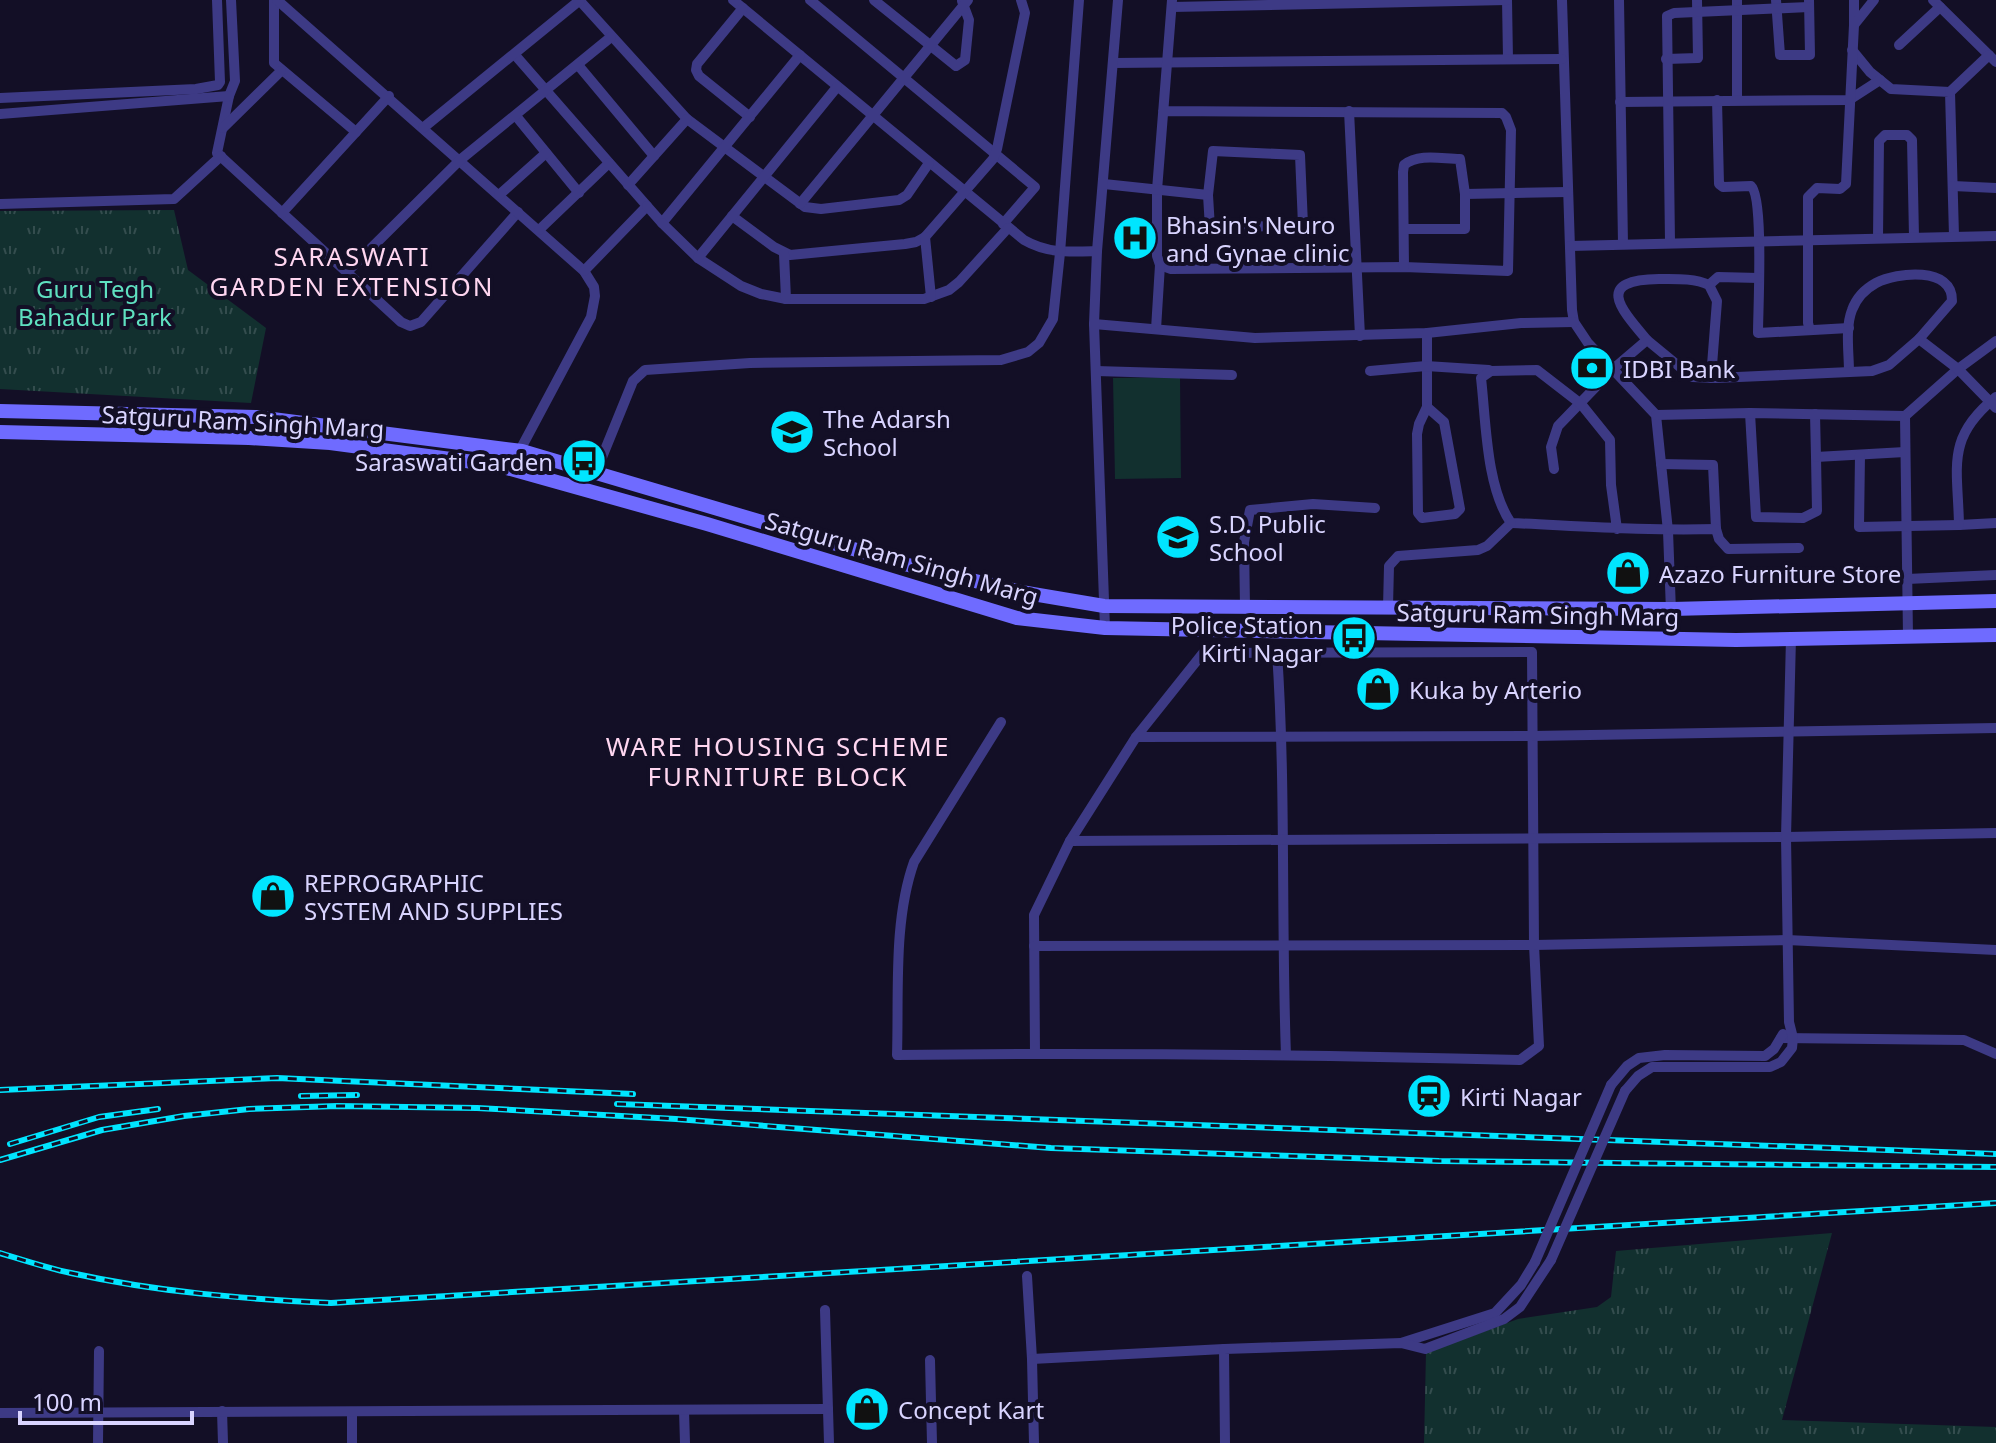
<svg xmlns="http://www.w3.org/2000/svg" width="1996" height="1443" font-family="'Noto Sans',sans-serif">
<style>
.park{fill:url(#park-tufts)}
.pitch{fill:#12302f}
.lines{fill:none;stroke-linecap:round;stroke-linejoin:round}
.street{stroke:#3d3a85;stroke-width:10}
.secondary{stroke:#6f6bff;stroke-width:14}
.rail-casing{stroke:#00e5ff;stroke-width:6}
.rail{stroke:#130f26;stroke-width:3;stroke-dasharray:9;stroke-linecap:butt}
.street-bridge{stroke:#3d3a85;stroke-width:10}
.labels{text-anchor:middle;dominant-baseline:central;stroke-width:8;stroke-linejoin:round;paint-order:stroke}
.poi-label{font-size:24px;fill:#d9d4ff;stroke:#130f26;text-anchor:start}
.park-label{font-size:24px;fill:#5fe0c0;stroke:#130f26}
.street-label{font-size:24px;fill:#d9d4ff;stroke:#130f26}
.neighbourhood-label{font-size:26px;letter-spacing:2px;fill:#ffd6f0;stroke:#130f26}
</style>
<defs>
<pattern id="park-tufts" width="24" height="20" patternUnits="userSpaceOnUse" patternTransform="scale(2)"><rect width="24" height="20" fill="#12302f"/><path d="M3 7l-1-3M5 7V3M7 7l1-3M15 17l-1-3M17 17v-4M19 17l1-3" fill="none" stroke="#344d4e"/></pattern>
</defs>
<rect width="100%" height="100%" fill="#130f26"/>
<!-- park -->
<g class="park">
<path d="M174,210L188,270L266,328L251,403L0,389V211Z"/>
<path d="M1832,1233L1782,1420L1996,1427V1443H1424L1426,1353L1518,1319L1597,1307L1611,1297L1616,1251Z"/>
</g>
<!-- pitch -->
<path class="pitch" d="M1180,377L1181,478L1115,479L1113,378Z"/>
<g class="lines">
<!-- street -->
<g class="street">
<path d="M231,0L235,81L229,96L217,153L401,322L410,326L421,322L518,212"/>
<path d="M274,0V63L356,132"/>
<path d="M277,0L584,271L594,287L595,296L591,317L510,469"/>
<path d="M733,0L1024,240C1048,254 1071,252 1097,251"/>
<path d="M810,0L1035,187L1003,224"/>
<path d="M874,0L956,66L965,60L969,20L962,1"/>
<path d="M1507,0L1508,59"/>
<path d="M1562,0L1572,310L1574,322L1588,343L1656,415L1668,531L1672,638"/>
<path d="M1619,0L1623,244"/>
<path d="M1737,0V100"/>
<path d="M1776,0L1780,55H1810L1809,0"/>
<path d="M1933,0L1996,62"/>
<path d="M580,1L687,119L805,207L821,209L899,200L907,195L929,163"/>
<path d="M1172,7L1507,0"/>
<path d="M743,8L697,64L696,70L699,76L750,117"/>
<path d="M1854,25V0"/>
<path d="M1899,45L1940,7"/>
<path d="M1852,50L1870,72L1891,89L1950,92L1954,236"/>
<path d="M515,55L647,206L584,271"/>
<path d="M1666,59L1698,58L1697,0"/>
<path d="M1113,63L1562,59"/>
<path d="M578,65L654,156"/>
<path d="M1950,92L1989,55"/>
<path d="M0,98L196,89L218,85L220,82L217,0"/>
<path d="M1717,100L1719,184L1723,187L1751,186C1764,197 1758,310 1758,333L1849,328"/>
<path d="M1620,102L1849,100L1880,80"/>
<path d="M1163,111L1502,113L1506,117L1511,130L1508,271L1404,267L1171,269L1160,265L1157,256V190L1172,0"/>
<path d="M1349,111L1360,336"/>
<path d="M0,114L229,96"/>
<path d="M516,116L579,193"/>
<path d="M223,128L281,71"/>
<path d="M423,128L580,0"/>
<path d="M1213,151L1300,155L1303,225L1210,228L1208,195Z"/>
<path d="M1104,184L1208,195"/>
<path d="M628,185L687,119"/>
<path d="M1953,186L1996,188"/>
<path d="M1465,194L1568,192"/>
<path d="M499,195L546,153"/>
<path d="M0,204L174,199L221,156"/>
<path d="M800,204L968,0"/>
<path d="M647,206L662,223L800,55"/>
<path d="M282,213L389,96"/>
<path d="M732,216L774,247L790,255L905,244L916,242L925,237L993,159L997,149L1025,13L1021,0"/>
<path d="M662,223L698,258L741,286L761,294L786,299H924L949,290L959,282L1008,228"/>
<path d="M1404,229H1465V194L1460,159C1442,159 1419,153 1404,165L1403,172L1404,267"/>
<path d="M539,230L609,163"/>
<path d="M925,237L931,297"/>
<path d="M1878,238L1879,141L1885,135H1907L1912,140L1914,237"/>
<path d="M1670,242L1667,16L1674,13L1809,7"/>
<path d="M1570,246L1996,236"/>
<path d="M784,254L786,299"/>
<path d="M698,258L837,87"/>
<path d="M347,272L460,160L611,37"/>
<path d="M1709,285L1718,277L1759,278"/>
<path d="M1094,324L1255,338L1427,333L1521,323L1574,322"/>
<path d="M1156,329L1160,265"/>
<path d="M1810,330L1808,323V197L1817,188L1840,189L1846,184L1854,25L1874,0"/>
<path d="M1427,333V407L1419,424L1417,434L1418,513L1422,518L1455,514L1460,509L1444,422L1427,407"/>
<path d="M1647,340C1619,307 1595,280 1659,279C1676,279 1694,278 1709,285L1717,301L1711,378"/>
<path d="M1096,371L1232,375"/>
<path d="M1370,371L1426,366L1489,370"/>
<path d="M1849,372C1849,353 1845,328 1852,310C1856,299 1865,289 1876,283C1897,272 1953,266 1952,301L1919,339"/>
<path d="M1996,397C1945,438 1958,467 1959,525L1996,523"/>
<path d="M1750,413L1756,517L1803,518L1817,511L1816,457L1905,452"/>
<path d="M1815,414L1816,457"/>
<path d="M1656,415L1750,413L1905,416L1958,369L1996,341"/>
<path d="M1905,416L1908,636"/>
<path d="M1860,455L1859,527L1959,525"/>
<path d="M1661,464L1713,465L1716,529"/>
<path d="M1554,469L1551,447L1558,426L1613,369L1647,340L1692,377L1716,378L1872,371L1889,365L1919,339L1958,369L1996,408"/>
<path d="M596,472L633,381L645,370L750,363L1001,360L1028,352L1039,343L1053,319L1060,253L1079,0"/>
<path d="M1617,529L1611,485L1610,440L1581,404L1537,370L1491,371L1481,378C1486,421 1486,487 1511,523C1580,526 1648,531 1716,529L1719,539L1728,549L1799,548"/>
<path d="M1907,579L1996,575"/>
<path d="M1245,607L1244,542L1250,510L1313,504L1375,508"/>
<path d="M1388,607L1389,566L1398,556L1478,550L1487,546L1511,523"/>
<path d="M1105,628L1094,324L1097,251L1118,0"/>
<path d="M1277,652C1286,786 1281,921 1286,1055"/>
<path d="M1001,722L914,862C893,921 899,994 897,1055C1105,1052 1312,1055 1520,1060L1539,1046L1534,945L1532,652L1203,653L1136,737L1070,841L1034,915L1035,1053"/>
<path d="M1136,737L1532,736L1996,728"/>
<path d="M1070,841L1786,837L1996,833"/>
<path d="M1034,946L1534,945L1787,940L1996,950"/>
<path d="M1781,1038L1964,1040L1996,1054"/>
<path d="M1611,1085L1627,1066L1639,1058L1665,1055L1765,1056L1774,1049L1783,1034"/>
<path d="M1625,1091L1638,1076L1652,1067H1770L1781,1062L1792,1048L1793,1038L1789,1022L1786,837L1791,638"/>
<path d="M1027,1276L1032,1359L1224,1349"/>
<path d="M825,1310L829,1443"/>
<path d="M1401,1343L1495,1313L1521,1285L1535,1262"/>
<path d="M1032,1359L1034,1443"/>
<path d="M930,1360L932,1443"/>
<path d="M684,1410L685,1443"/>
<path d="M222,1411L223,1443"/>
<path d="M352,1412V1443"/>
<path d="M0,1413L828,1409"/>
<path d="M98,1443L99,1351"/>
<path d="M1225,1443L1224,1349L1401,1343L1425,1349L1504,1319L1520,1307L1551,1260"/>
</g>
<!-- secondary -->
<g class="secondary">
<path d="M0,411L257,417L522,451L904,564L1021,592L1104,606L1672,609L1996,601"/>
<path d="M0,432L249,438L330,443L496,465L707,524L1017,618L1105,628L1736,640L1996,635"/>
</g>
<!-- rail casing -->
<g class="rail-casing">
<g id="rail">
<path d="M0,1090L277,1078L633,1094"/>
<path d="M301,1096L357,1095"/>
<path d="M617,1104L1996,1154"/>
<path d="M10,1144L99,1117L158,1109"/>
<path d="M0,1160L102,1130L184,1116L249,1109L337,1106L477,1108L676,1119L1051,1148L1439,1161L1996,1167"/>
<path d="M0,1253C23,1260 47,1268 71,1273C157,1292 244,1299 331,1303L1996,1203"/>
</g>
</g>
<!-- rail -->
<use href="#rail" class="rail"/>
<!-- street-bridge -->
<g class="street-bridge">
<path d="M1551,1260L1625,1091"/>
<path d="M1535,1262L1611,1085"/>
</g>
</g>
<!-- icons -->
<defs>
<g id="hospital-disc" transform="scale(2.3)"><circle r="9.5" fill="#00e5ff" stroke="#130f26"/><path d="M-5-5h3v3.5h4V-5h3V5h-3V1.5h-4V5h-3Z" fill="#111"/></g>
<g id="bank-disc" transform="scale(2.3)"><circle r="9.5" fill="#00e5ff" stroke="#130f26"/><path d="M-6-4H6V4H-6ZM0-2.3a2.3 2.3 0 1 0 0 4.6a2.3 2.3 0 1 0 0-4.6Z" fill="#111"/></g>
<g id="school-disc" transform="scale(2.3)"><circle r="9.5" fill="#00e5ff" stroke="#130f26"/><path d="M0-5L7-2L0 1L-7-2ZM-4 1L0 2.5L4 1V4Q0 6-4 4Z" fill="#111"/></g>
<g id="bus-disc" transform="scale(2.3)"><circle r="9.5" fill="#00e5ff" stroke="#130f26"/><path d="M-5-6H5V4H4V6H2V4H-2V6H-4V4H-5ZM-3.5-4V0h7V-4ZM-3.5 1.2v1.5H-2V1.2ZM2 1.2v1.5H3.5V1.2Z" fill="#111"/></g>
<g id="shop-disc" transform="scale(2.3)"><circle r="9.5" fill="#00e5ff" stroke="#130f26"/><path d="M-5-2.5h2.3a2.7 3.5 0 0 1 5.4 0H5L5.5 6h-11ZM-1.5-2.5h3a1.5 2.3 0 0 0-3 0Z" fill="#111"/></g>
<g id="station-disc" transform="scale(2.3)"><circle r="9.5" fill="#00e5ff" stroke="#130f26"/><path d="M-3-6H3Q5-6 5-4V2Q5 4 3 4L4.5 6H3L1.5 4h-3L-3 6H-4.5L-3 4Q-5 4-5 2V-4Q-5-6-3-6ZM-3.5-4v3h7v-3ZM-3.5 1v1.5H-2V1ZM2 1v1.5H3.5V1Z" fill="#111"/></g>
</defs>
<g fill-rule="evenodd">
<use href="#hospital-disc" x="1135" y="238"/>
<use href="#bank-disc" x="1592" y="368"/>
<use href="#school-disc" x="792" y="432"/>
<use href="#bus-disc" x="584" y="461"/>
<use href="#school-disc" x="1178" y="537"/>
<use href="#shop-disc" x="1628" y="573"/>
<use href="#bus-disc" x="1354" y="638"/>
<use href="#shop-disc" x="1378" y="689"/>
<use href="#shop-disc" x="273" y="896"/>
<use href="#station-disc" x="1429" y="1096"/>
<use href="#shop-disc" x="867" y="1409"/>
</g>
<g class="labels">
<!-- poi labels -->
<g class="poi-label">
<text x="1166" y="224">Bhasin's Neuro<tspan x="1166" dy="28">and Gynae clinic</tspan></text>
<text x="1623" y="368">IDBI Bank</text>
<text x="823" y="418">The Adarsh<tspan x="823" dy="28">School</tspan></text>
<text x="553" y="461" text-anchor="end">Saraswati Garden</text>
<text x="1209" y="523">S.D. Public<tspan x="1209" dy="28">School</tspan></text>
<text x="1659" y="573">Azazo Furniture Store</text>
<text x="1323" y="624" text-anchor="end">Police Station<tspan x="1323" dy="28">Kirti Nagar</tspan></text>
<text x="1409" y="689">Kuka by Arterio</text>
<text x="304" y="882">REPROGRAPHIC<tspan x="304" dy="28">SYSTEM AND SUPPLIES</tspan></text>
<text x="1460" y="1096">Kirti Nagar</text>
<text x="898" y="1409">Concept Kart</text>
</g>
<!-- park labels -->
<g class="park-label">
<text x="95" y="288">Guru Tegh<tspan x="95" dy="28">Bahadur Park</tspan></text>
</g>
<!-- street labels -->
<g class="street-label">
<text transform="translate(243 421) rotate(3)">Satguru Ram Singh Marg</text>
<text transform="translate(902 558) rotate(16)">Satguru Ram Singh Marg</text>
<text transform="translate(1538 614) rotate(1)">Satguru Ram Singh Marg</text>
</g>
<!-- neighbourhood labels -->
<g class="neighbourhood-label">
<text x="352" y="256">SARASWATI<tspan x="352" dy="30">GARDEN EXTENSION</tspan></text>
<text x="778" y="746">WARE HOUSING SCHEME<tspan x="778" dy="30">FURNITURE BLOCK</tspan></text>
</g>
</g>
<!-- scale -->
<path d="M20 1411v12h172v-12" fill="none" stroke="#d9d4ff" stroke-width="4"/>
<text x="32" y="1411" font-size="24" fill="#d9d4ff" stroke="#130f26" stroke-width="6" paint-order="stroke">100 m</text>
</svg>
